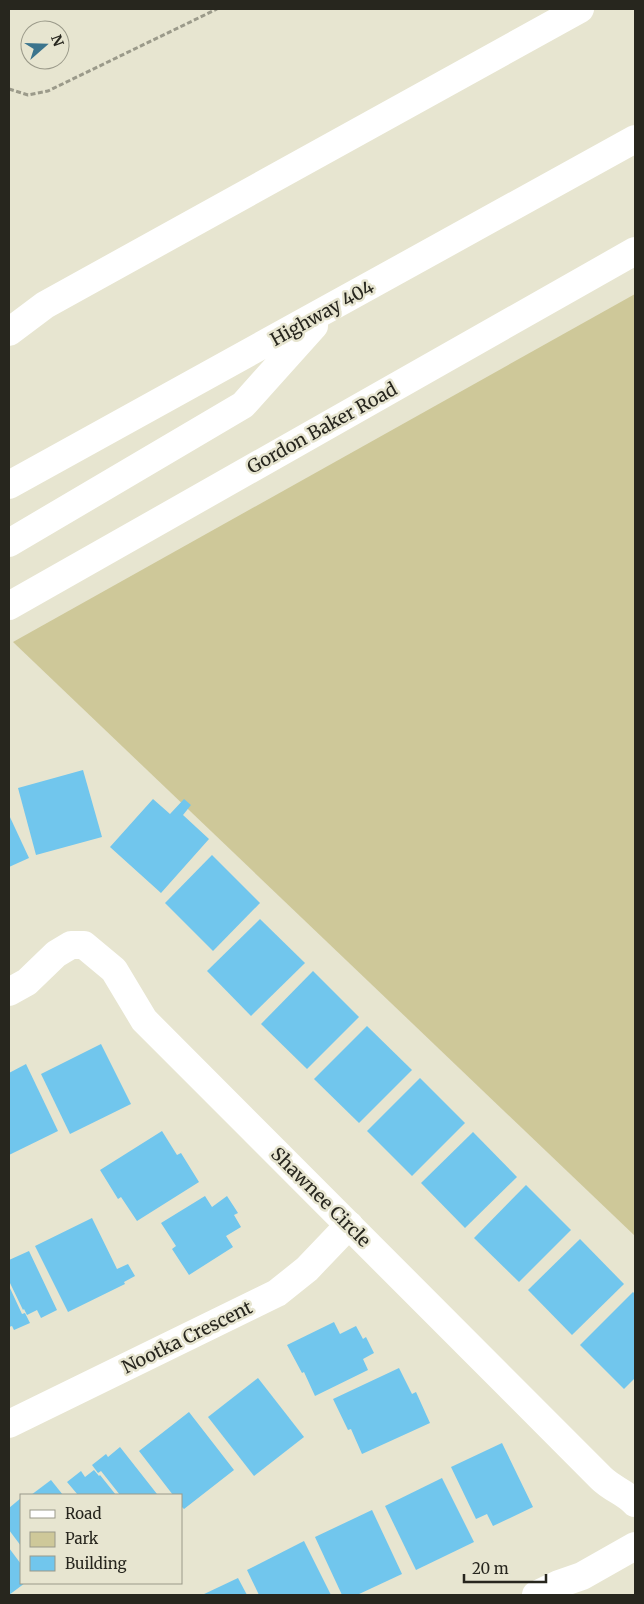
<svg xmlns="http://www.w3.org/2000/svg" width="644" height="1604" font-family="Merriweather,serif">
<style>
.green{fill:#cec899}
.building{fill:#71c6ed}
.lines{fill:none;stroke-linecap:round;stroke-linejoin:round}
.path{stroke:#9b9a8a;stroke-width:3;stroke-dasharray:5 2.5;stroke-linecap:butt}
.street{stroke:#fff;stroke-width:28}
.secondary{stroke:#fff;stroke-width:28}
.highway{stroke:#fff;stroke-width:28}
.labels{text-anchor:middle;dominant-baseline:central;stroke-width:5;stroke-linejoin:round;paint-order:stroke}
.street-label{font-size:18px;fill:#27261e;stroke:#e7e5d0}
</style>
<rect width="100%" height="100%" fill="#e7e5d0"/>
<!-- green -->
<path class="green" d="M635,294V1236L13,642Z"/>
<!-- building -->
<g class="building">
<path d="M83,770L102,837L36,855L18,788Z"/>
<path d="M153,799L170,814L184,799L191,805L183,815L209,839L161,893L110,847Z"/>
<path d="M9,815L29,858L9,867Z"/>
<path d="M212,855L260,903L213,951L165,903Z"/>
<path d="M260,919L305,963L251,1016L207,971Z"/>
<path d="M313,971L359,1017L307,1069L261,1024Z"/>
<path d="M367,1026L412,1070L359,1123L314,1079Z"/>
<path d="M101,1044L131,1104L70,1134L41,1074Z"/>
<path d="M26,1064L58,1131L9,1155V1073Z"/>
<path d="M420,1078L465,1123L412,1176L367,1131Z"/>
<path d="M162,1131L177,1155L181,1153L199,1182L137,1221L121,1197L118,1199L100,1170Z"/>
<path d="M473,1132L517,1177L465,1228L421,1183Z"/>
<path d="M526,1185L571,1230L519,1282L474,1238Z"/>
<path d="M205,1196L212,1207L227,1196L238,1213L234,1215L241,1227L226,1236L233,1247L189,1275L172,1249L176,1246L161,1223Z"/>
<path d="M92,1218L117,1269L128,1264L135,1276L124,1282L125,1284L68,1312L35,1246Z"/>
<path d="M580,1239L624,1284L572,1335L528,1290Z"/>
<path d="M29,1251L57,1310L41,1318L37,1310L27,1315L24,1309L23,1310L9,1281V1260Z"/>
<path d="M9,1286L22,1314L25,1313L30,1323L14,1330L12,1326L9,1327Z"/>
<path d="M633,1292L635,1294V1378L624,1389L580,1345Z"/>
<path d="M334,1322L340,1334L356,1326L363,1339L366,1337L374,1353L363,1359L368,1370L315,1396L304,1372L302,1373L287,1345Z"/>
<path d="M399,1368L412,1394L416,1392L430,1423L362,1454L351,1429L348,1430L333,1399Z"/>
<path d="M258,1378L304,1437L254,1476L208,1417Z"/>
<path d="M189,1412L234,1470L184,1509L181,1506V1495H173L139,1451Z"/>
<path d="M502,1443L533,1507L493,1526L487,1514L476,1519L451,1467Z"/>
<path d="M120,1447L157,1494L156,1495H120L101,1471L98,1473L92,1465L106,1454L108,1457Z"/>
<path d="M94,1470L99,1476L100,1475L116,1495H78L67,1482L81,1471L85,1477Z"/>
<path d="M442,1478L474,1542L416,1570L385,1506Z"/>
<path d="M51,1480L63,1495H31Z"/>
<path d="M21,1498V1546L9,1530V1508Z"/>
<path d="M372,1510L402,1574L357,1595H342L315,1537Z"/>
<path d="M304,1541L331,1595H259L247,1570Z"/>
<path d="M9,1548L21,1564V1583H25L9,1595Z"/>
<path d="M238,1578L247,1595H202Z"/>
</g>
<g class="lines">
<!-- path -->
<path class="path" d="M9,89L28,95L48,91L217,9"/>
<!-- street -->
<g class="street">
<path d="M9,992L27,982L56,954L71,945H84L114,970L144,1020L601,1478C612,1489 625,1492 635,1503"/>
<path d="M9,1424L277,1293L307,1269L349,1225"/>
<path d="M536,1595L559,1584L582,1576L635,1546"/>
</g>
<!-- secondary -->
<path class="secondary" d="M9,606L635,251"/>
<!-- highway -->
<g class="highway">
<path d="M9,332L45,305L580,9"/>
<path d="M9,485L635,139"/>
<path d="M9,543L243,405L314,326"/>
</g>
</g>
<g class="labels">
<!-- street labels -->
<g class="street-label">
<text transform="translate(322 313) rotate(-29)">Highway 404</text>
<text transform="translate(322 428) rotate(-29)">Gordon Baker Road</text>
<text transform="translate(321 1197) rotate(45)">Shawnee Circle</text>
<text transform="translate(187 1337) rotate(-26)">Nootka Crescent</text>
</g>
</g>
<!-- border -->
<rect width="644" height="1604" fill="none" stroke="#27261e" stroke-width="20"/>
<!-- legend -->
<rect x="20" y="1494" width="162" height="90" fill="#e7e5d0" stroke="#9a9989"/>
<rect x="30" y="1510" width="25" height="8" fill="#ffffff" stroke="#9a9989"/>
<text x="65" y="1519" font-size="15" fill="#27261e">Road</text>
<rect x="30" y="1532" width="25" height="15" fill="#cec899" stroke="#9a9989"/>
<text x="65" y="1544" font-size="15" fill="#27261e">Park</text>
<rect x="30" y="1556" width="25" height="15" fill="#71c6ed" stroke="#9a9989"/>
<text x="65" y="1569" font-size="15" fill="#27261e">Building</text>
<!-- north arrow -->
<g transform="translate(45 45) rotate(70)"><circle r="24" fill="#e7e5d0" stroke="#9a9989"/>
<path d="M0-4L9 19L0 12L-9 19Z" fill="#3b748d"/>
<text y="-8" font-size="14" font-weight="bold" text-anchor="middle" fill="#27261e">N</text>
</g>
<!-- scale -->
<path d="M464 1574v8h82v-8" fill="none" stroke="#27261e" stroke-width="2.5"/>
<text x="472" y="1574" font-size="15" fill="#27261e" stroke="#e7e5d0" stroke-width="4" paint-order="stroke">20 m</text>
</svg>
